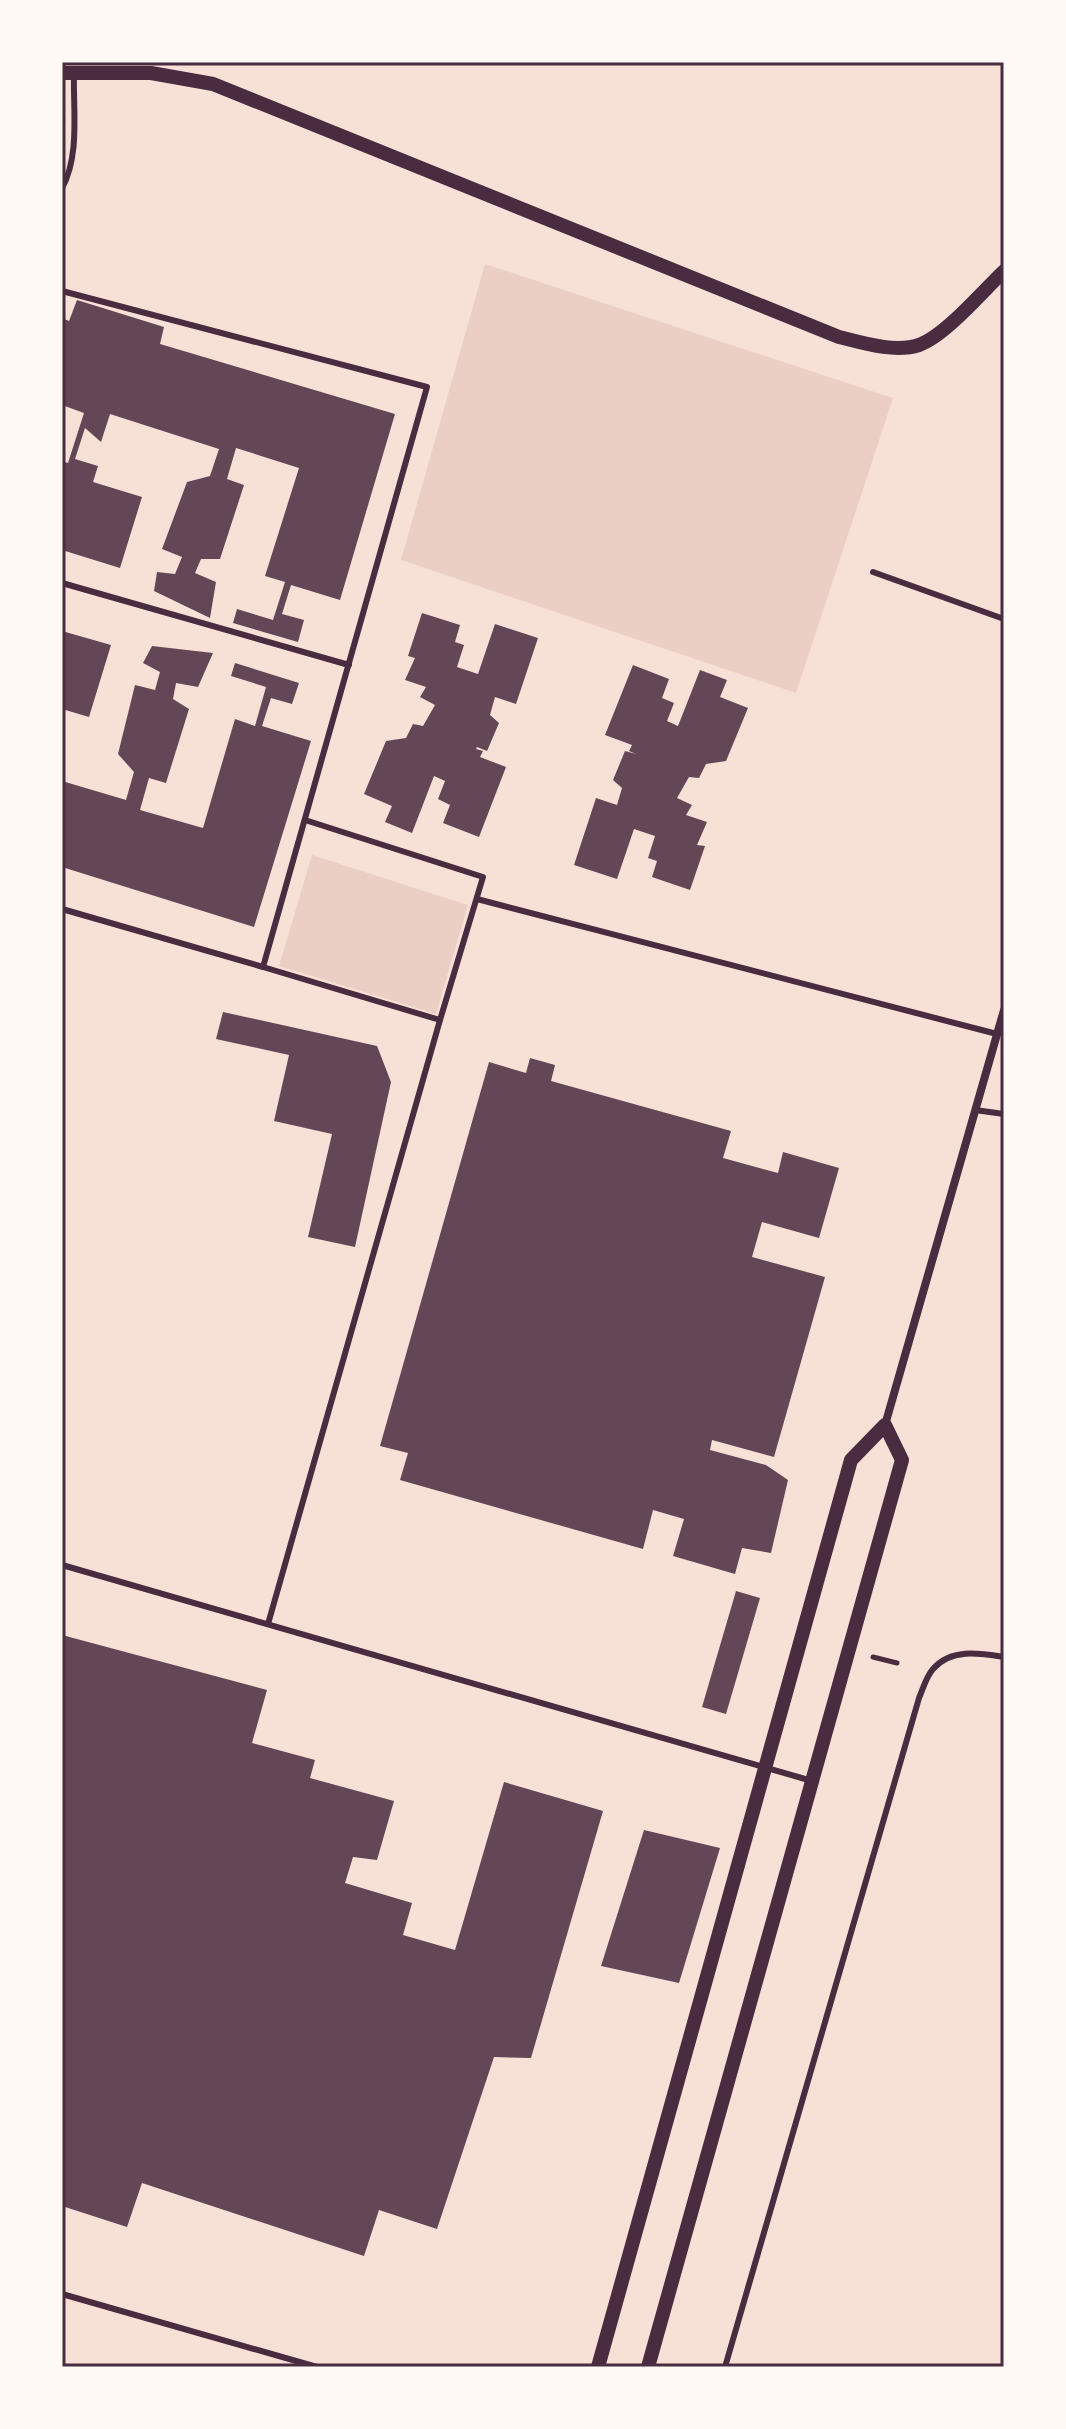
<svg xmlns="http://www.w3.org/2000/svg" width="1066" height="2429" font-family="'Titillium Web',sans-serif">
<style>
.green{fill:#ebcfc5}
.building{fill:#644757}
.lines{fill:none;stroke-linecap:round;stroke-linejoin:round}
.path{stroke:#4a2c40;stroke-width:5}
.service{stroke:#4a2c40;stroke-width:6}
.minor{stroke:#4a2c40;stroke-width:8}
.tertiary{stroke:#4a2c40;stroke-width:14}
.neatline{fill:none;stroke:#4a2c40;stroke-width:3}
</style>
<rect width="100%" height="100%" fill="#f7e1d7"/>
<!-- green -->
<g class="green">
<path d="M485,264L893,398L796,693L401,560Z"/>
<path d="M312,855L468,905L436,1014L279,966Z"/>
</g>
<!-- building -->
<g class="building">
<path d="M77,300L164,327L160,344L395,414L340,600L291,585L282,614L304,620L298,642L233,623L237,609L273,620L285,582L265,576L299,468L236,448L227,479L244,485L220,559H201L195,573L216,582L210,618L154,591L157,572L175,574L182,557L162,549L187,482L210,476L219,449L110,414L101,442L85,428L75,459L98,466L93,482L142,497L120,568L62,550V461L68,463L84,413L62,405L65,394L62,393V318L69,321Z"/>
<path d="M422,613L460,625L455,642L464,645L457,667L478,674L495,624L538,638L516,704L495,697L490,715L499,723L487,751L477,747L476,749L483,751L480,757L506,767L479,837L443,823L450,805L438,799L445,781L434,776L412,833L385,822L392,806L364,794L386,741L406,738L413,724L423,726L435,705L420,697L426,687L405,680L415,658L408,656Z"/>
<path d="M62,631L111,645L89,717L62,709Z"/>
<path d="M152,646L213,653L198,687L176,683L173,699L189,709L166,783L149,778L140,810L203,828L235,719L255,726L266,687L231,676L235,663L299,683L292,704L271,698L262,726L311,741L254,927L62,867V781L126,800L134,772L118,754L135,685L155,690L160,672L143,663Z"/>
<path d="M633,665L669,679L662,698L674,703L667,721L678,726L700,670L727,680L720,697L748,708L726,761L706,764L699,778L689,777L677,798L692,805L686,815L707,822L697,845L705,846L690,890L652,877L657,861L648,858L655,836L634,829L617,879L574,865L596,798L617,805L622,788L613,780L625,751L636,754L629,751L632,745L605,735Z"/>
<path d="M223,1012L377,1046L391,1082L355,1247L308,1237L332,1134L274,1121L289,1055L216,1039Z"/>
<path d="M530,1058L555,1065L551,1081L731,1131L723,1158L778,1173L783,1152L839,1168L819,1238L762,1222L752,1257L825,1277L774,1457L712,1440L710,1450L766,1465L788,1480L771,1553L742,1548L735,1574L673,1556L684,1519L653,1510L643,1549L400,1480L408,1453L380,1446L489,1062L526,1073Z"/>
<path d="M736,1591L760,1598L726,1714L702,1707Z"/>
<path d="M62,1635L267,1690L252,1743L315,1760L310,1778L394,1801L377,1860L353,1857L345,1883L412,1903L403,1935L455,1950L504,1782L603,1811L531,2058L494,2057L437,2229L379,2210L364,2256L142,2183L127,2227L62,2206Z"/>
<path d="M644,1830L720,1848L679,1983L601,1966Z"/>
</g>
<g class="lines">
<!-- path -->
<path class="path" d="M873,1657L897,1663"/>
<!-- service -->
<g class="service">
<path d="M62,188C80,156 73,110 74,74"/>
<path d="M62,291L427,387L263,967L440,1020L268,1624"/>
<path d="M873,572L1004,619"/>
<path d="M62,583L349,665"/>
<path d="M305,820L483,877L440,1020"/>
<path d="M477,899L997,1034"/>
<path d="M62,909L263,967"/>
<path d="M975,1110L1004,1114"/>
<path d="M62,1565L812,1781"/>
<path d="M62,2294L317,2367"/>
<path d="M725,2367L919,1698C923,1689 926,1677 933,1669C951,1648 979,1653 1004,1657"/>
</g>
<!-- minor -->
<path class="minor" d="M885,1425L1004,1010"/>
<!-- tertiary -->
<g class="tertiary">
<path d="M62,73H151L213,84L839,337C863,343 895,353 919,345C945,336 984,290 1004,271"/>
<path d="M598,2367L851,1460L885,1425L902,1460L648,2367"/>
</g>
</g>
<!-- border -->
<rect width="1066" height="2429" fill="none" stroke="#fffaf5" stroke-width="128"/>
<rect x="64" y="64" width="938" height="2301" class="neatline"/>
</svg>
